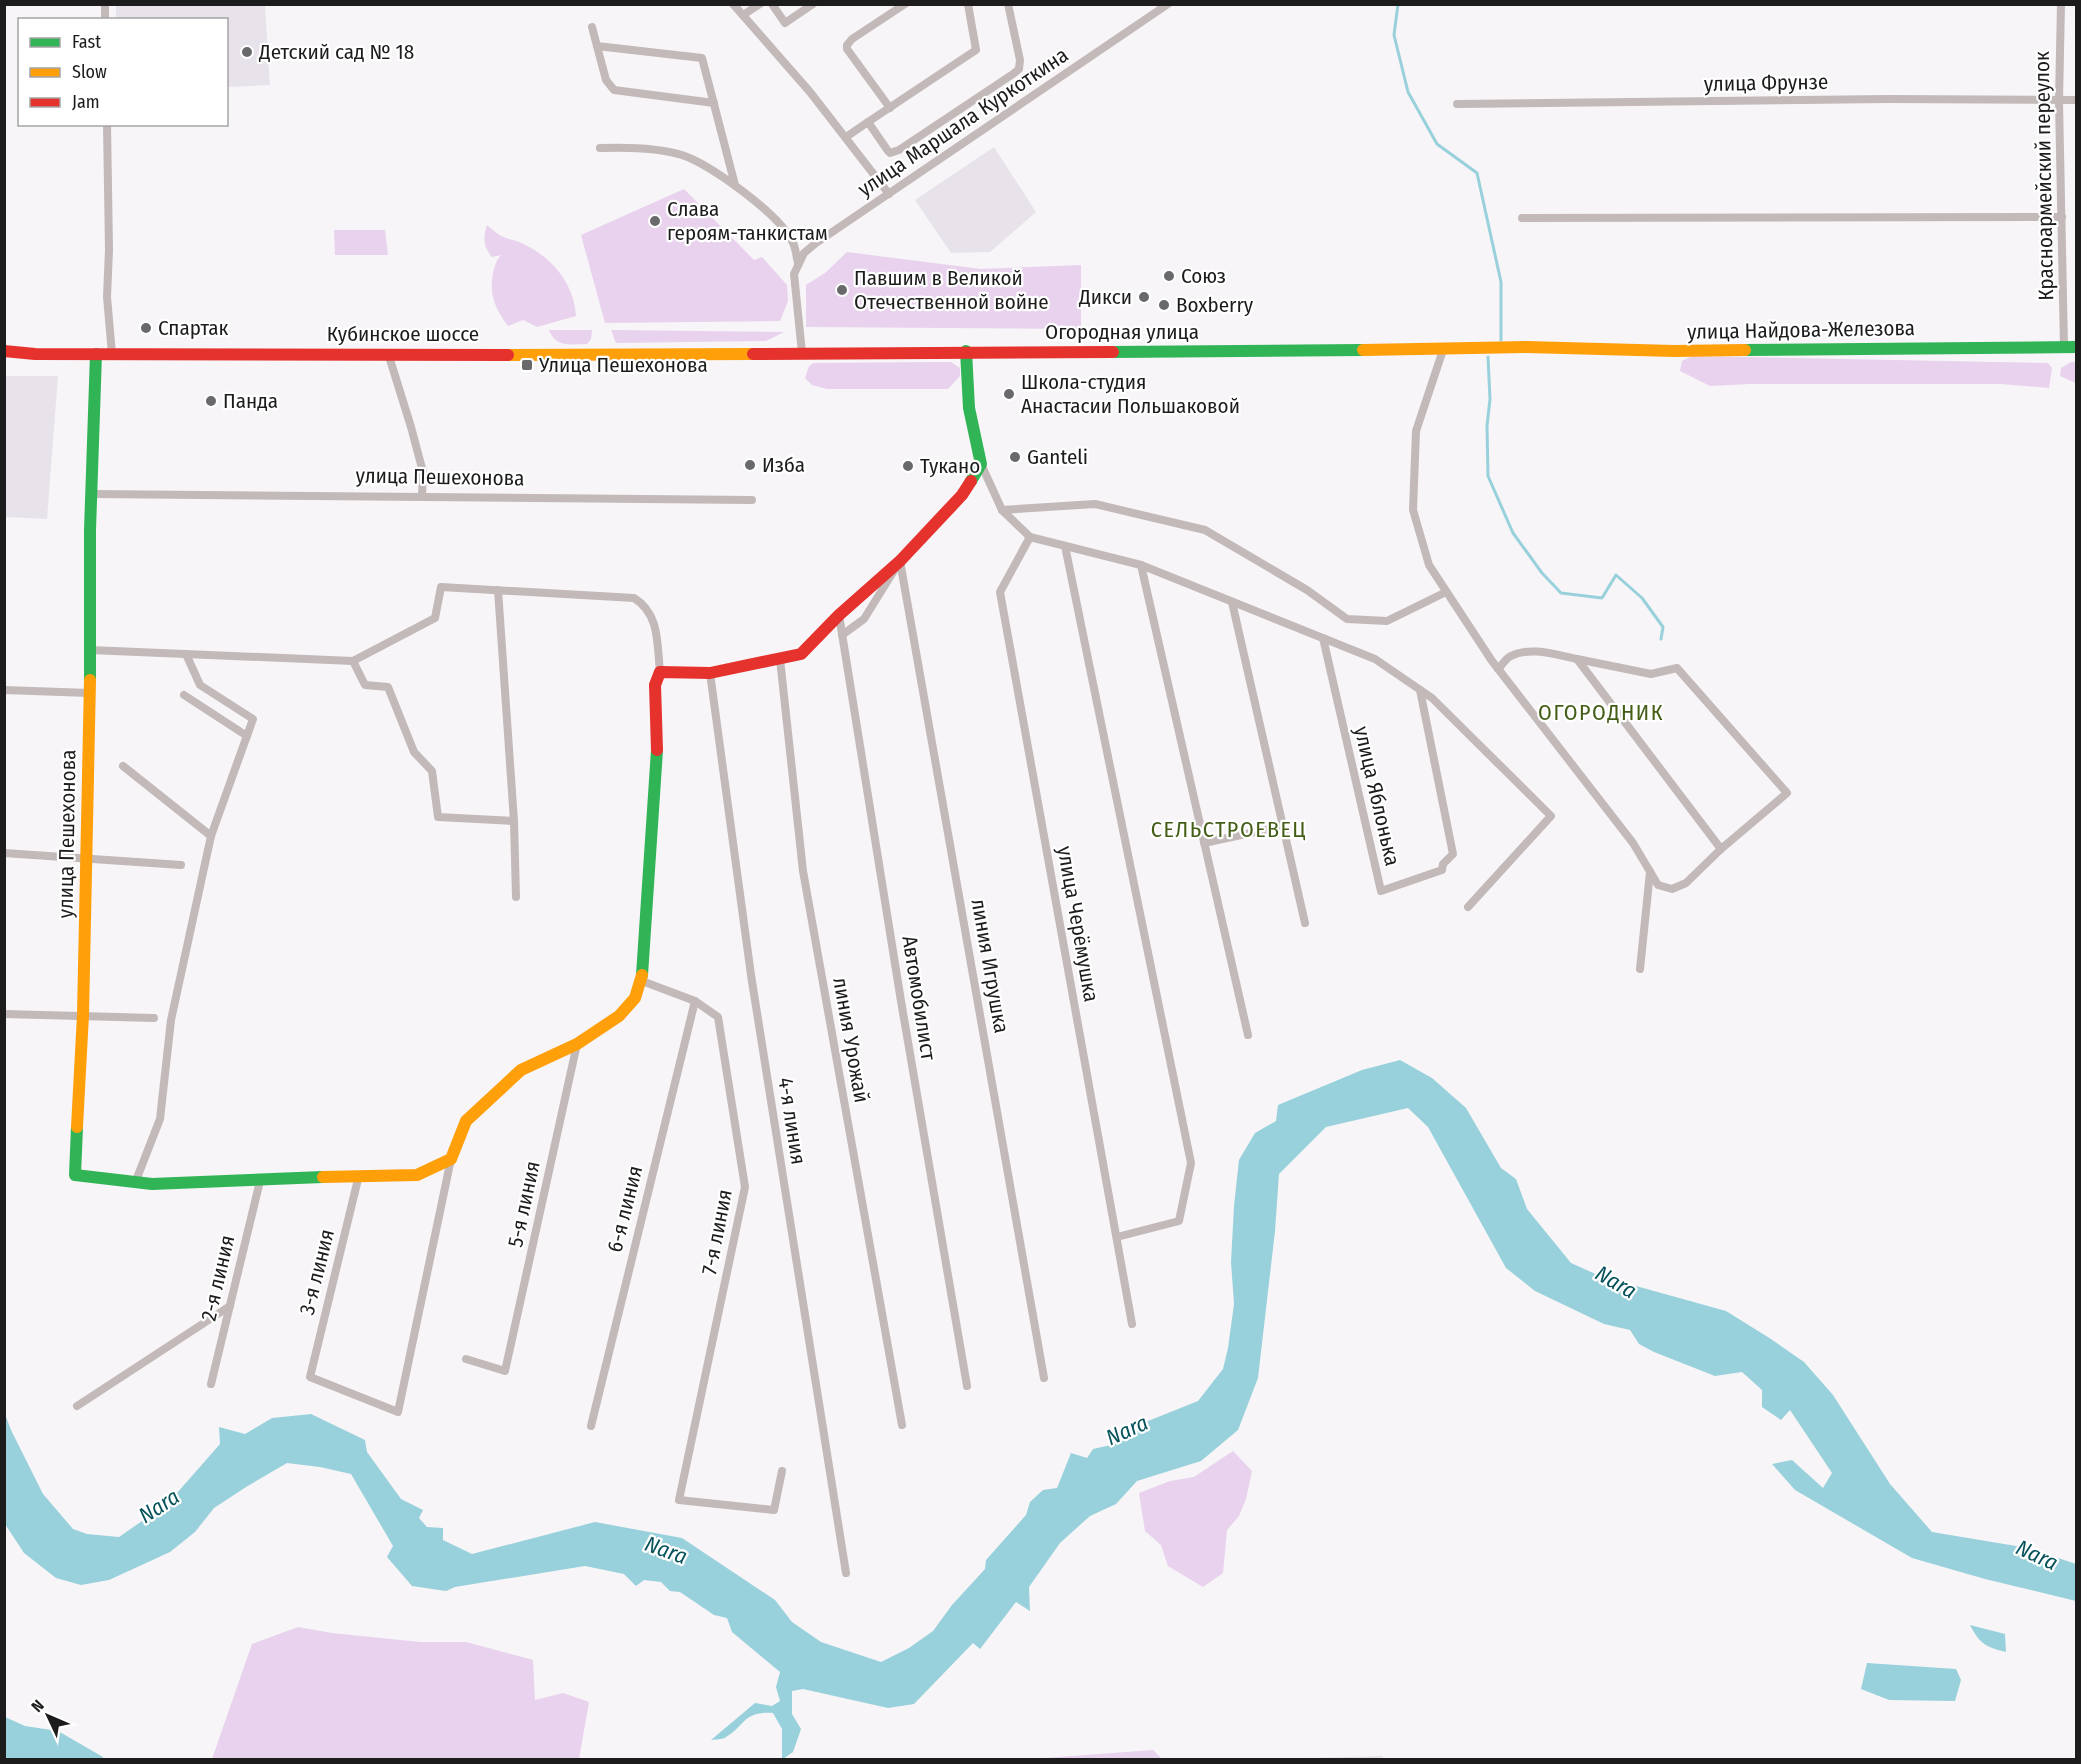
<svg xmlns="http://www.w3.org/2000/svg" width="2081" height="1764" font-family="'Fira Sans Condensed',sans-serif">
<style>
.built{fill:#e8e3ea}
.green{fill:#e8d2ed}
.water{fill:#98d1db}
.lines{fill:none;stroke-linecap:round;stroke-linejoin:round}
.stream{stroke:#98d1db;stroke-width:3}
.street{stroke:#c2b9b8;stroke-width:8}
.fast{stroke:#30b455;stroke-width:12}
.slow{stroke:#ff9f0a;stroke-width:12}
.jam{stroke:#e5322d;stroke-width:12}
.poi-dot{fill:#69686a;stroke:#fff;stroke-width:2}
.labels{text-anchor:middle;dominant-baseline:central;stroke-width:4.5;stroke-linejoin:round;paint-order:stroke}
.poi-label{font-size:21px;fill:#1d1c1d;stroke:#fff;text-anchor:start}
.street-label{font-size:21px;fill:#1d1c1d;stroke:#fff}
.neighbourhood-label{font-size:22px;letter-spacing:1.5px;fill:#445e18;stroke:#fff}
.water-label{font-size:22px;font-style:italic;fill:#06525b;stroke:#fff}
</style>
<rect width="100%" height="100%" fill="#f7f5f8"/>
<!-- built -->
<g class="built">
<path d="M116,5H265L270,85L227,87L226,20L116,19Z"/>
<path d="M994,147L1036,212L990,252L951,253L915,200Z"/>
<path d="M5,376H58L47,519L5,517Z"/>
<path d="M1383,1756V1760L1270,1759Z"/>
</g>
<!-- green -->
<g class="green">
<path d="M684,189L754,260L762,257L787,285L788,301L780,321L605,323L581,235Z"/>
<path d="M487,225C492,229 499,236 506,238C510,240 515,240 519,242C550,255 574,282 576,316L537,327L523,320L508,326C495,309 489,294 493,273C495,266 496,260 501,255L492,257C483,246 483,238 487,225Z"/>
<path d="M334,230H385L388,255H335Z"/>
<path d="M847,252L981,269L1081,265V329L806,327V285L825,273Z"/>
<path d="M549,330H592L591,339L587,344C570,344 556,348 549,330Z"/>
<path d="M611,330L784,332L766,341L616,343Z"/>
<path d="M1692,356L2048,363L2052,368L2049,388L2000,384H1750L1710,386L1680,371L1682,361Z"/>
<path d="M939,362H951L960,368V376L948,389H827L812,385L805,378L809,366L814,363Z"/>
<path d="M2071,362H2076V383L2060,376L2061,368Z"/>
<path d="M1233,1451L1252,1471L1246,1499L1239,1516L1227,1530L1223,1573L1203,1587L1168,1566L1161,1545L1145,1531L1139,1493L1170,1481L1194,1477Z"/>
<path d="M298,1627L332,1633L420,1642H466L533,1660L535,1700L563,1693L589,1702L579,1759H212L252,1644Z"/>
<path d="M1153,1750L1162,1759H1031Z"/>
</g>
<!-- water -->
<g class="water">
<path d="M1400,1060L1432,1078L1466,1108L1501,1168L1516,1179L1527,1209L1571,1263L1600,1276L1726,1311L1771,1339L1804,1362L1833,1395L1890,1484L1932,1532L2028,1548L2076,1564V1601L1985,1579L1912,1558L1795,1490L1772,1464L1792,1460L1823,1488L1832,1473L1790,1410L1781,1420L1762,1407V1390L1742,1372L1715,1376L1654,1352L1639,1344L1630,1330L1604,1324L1535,1291L1506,1268L1428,1127L1408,1108L1326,1127L1279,1174L1275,1231L1258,1378L1238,1430L1201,1461L1137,1481L1116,1504L1090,1516L1060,1543L1029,1587L1030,1611L1016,1602L980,1649L973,1643L914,1704L888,1708L803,1689L792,1691V1714L801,1729L793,1752L783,1759H782V1729L773,1713C743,1711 746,1725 726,1737C722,1740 716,1739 711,1740L755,1703L772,1706L780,1701L776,1687L780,1672L732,1632L727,1618L714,1615L680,1592L670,1591L661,1582L644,1580L636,1586L624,1574L585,1566L455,1587L446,1591L412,1586L387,1557L393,1546L351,1474L320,1467L287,1463L246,1487L214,1508L195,1532L170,1552L109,1580L81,1585L56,1578L24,1553L5,1524V1414L11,1430L43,1494L73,1529L87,1534L119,1537L155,1512L177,1493L220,1444L219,1427L245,1434L272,1418L311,1414L365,1440L367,1452L401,1499L423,1510L419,1518L427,1527L443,1528V1540L472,1554L595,1522L682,1538L775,1600L792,1622L821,1642L881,1662L909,1648L933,1631L952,1605L985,1569L986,1560L1026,1515L1030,1502L1043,1490L1057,1488L1071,1453L1087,1458L1093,1449L1111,1445L1133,1427L1198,1401L1223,1369L1228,1348L1234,1304L1231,1262L1234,1206L1239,1160L1255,1133L1276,1121L1278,1105L1362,1070Z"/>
<path d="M1970,1625L2005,1634L2006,1652C1985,1647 1980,1644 1970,1625Z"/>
<path d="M1867,1663L1956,1669L1961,1680L1955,1701L1889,1700L1861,1689Z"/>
<path d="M5,1717L25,1726L58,1731L103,1757V1759H5Z"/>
</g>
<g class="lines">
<!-- stream -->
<g class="stream">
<path d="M1398,4L1394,35L1408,92L1437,144L1477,173L1501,282V340"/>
<path d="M1488,357L1490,399L1487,426L1488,476L1513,533L1542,573L1561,593L1602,598L1616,575L1642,598L1663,627L1661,639"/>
</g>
<!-- street -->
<g class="street">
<path d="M105,4V20"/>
<path d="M733,4L810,92L889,194"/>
<path d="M772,4L785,23L813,4"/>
<path d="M2061,4L2059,101L2064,347"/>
<path d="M743,15L760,4"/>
<path d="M592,27L597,46L702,58L735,185"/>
<path d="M597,46L606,80L614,90L714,103"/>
<path d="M1457,104L1888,99L2076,100"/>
<path d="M890,108L847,49V45L852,39L905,4"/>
<path d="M868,122L976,50L968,4"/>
<path d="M107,124L109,250L107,297L112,354"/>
<path d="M846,137L868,122L888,151L890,153L899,150L1013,74L1019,69L1020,60L1008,4"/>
<path d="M600,148C626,147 656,147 682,155C710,164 779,214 792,241C796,247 796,256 798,263"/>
<path d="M1522,218L2062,217"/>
<path d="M1443,350L1416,431L1413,510L1429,565L1492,661L1633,843L1658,885L1672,889L1686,883L1721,849L1787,793L1677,668L1651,674L1577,659"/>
<path d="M388,353L411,427L423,472L422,496"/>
<path d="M802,353L794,274L804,253L816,243L1168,4"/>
<path d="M981,464L1002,510L1030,537L1141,565L1375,659L1432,698L1551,816L1468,907"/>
<path d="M92,494L752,500"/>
<path d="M1002,510L1095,504L1205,530L1307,590L1347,619L1387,621L1446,592"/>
<path d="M1030,537L1000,592L1132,1324"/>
<path d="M1065,546L1191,1163L1179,1221L1117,1237"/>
<path d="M900,561L1044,1378"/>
<path d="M1141,565L1248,1035"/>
<path d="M498,590L514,821L516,897"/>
<path d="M1232,602L1305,923"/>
<path d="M839,615L901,1001L967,1386"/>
<path d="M842,635L864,619L895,569"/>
<path d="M1323,638L1381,891L1442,870L1443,864L1453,854L1420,690"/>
<path d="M90,650L353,661L435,618L441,587L634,598C660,614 657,644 660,672"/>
<path d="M780,659L803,871L902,1425"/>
<path d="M353,661L365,685L388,687L414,752L432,771L438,817L514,821"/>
<path d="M1498,669C1502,665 1506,658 1511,656C1531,646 1556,655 1577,659L1721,849"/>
<path d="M710,673L751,975L846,1573"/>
<path d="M4,690L89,693"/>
<path d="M184,695L247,736"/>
<path d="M123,766L211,836"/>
<path d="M1204,843L1283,826"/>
<path d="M4,853L181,865"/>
<path d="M1640,969L1650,872"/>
<path d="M642,981L695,1001L718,1017L745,1187L679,1500L774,1510L782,1471"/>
<path d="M4,1014L154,1018"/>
<path d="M359,1175L310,1377L398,1412L451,1159"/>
<path d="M135,1183L160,1119L171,1020L211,836L253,719L200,685L186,654"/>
<path d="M466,1359L505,1371L577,1044"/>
<path d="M211,1384L260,1181"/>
<path d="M77,1406L230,1306"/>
<path d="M591,1426L695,1001"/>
</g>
<!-- fast -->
<g class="fast">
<path d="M1745,350L2076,347"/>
<path d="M966,351L969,408L981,464L971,481"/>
<path d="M1113,352L1363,350"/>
<path d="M90,680V530L96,354"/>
<path d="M642,975L657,750"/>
<path d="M77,1127L75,1175L152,1184L323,1177"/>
</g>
<!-- slow -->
<g class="slow">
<path d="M1363,350L1527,347L1674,351L1745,350"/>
<path d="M508,355L753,354"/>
<path d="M77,1127L83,1015L90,680"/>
<path d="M323,1177L417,1175L451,1159L466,1121L521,1070L577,1044L619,1016L635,998L642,975"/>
</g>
<!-- jam -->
<g class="jam">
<path d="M4,351L35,354L508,355"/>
<path d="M753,354L1113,352"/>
<path d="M657,750L655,685L660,672L710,673L801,654L839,615L900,561L962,495L971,481"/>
</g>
</g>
<!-- markers -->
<g class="poi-dot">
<circle cx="247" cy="52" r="6"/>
<circle cx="655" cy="221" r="6"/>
<circle cx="1169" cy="276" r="6"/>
<circle cx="842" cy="290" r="6"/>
<circle cx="1144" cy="297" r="6"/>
<circle cx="1164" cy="305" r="6"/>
<circle cx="146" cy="328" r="6"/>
<rect x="521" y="359" width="12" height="12" rx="3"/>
<circle cx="1009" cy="394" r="6"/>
<circle cx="211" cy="401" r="6"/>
<circle cx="1015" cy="457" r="6"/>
<circle cx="750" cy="465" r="6"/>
<circle cx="908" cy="466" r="6"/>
</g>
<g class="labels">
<!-- poi labels -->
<g class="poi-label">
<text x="259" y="52">Детский сад № 18</text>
<text x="667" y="209">Слава<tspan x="667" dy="24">героям-танкистам</tspan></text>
<text x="1181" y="276">Союз</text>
<text x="854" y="278">Павшим в Великой<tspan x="854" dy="24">Отечественной войне</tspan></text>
<text x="1132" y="297" text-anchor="end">Дикси</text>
<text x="1176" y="305">Boxberry</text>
<text x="158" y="328">Спартак</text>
<text x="539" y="365">Улица Пешехонова</text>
<text x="1021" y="382">Школа-студия<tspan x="1021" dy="24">Анастасии Польшаковой</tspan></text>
<text x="223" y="401">Панда</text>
<text x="1027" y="457">Ganteli</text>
<text x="762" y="465">Изба</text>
<text x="920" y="466">Тукано</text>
</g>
<!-- street labels -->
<g class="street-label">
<text transform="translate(1766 83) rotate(-1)">улица Фрунзе</text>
<text transform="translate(963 122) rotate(-34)">улица Маршала Куркоткина</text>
<text transform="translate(2044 176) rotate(-91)">Красноармейский переулок</text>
<text transform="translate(1801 330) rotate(-1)">улица Найдова-Железова</text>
<text x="1122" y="332">Огородная улица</text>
<text x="403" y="334">Кубинское шоссе</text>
<text transform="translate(440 477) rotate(1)">улица Пешехонова</text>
<text transform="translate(1377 796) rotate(77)">улица Яблонька</text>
<text transform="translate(67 834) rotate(-89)">улица Пешехонова</text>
<text transform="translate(1078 924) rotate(80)">улица Черёмушка</text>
<text transform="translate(990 966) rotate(80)">линия Игрушка</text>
<text transform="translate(919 998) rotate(81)">Автомобилист</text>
<text transform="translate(851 1040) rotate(80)">линия Урожай</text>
<text transform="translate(792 1121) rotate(81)">4-я линия</text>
<text transform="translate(524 1204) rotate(-78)">5-я линия</text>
<text transform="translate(625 1209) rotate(-76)">6-я линия</text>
<text transform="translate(717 1232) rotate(-79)">7-я линия</text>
<text transform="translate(317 1272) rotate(-76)">3-я линия</text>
<text transform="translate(218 1278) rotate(-77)">2-я линия</text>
</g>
<!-- neighbourhood labels -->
<g class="neighbourhood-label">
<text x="1601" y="712">ОГОРОДНИК</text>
<text x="1229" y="829">СЕЛЬСТРОЕВЕЦ</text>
</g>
<!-- water labels -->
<g class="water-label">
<text transform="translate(1616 1282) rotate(30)">Nara</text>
<text transform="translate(1127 1430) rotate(-24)">Nara</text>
<text transform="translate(159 1506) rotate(-33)">Nara</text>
<text transform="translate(666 1550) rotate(20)">Nara</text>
<text transform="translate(2037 1555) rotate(25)">Nara</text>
</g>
</g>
<!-- border -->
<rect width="2081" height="1764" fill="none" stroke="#1d1c1d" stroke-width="12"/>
<!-- legend -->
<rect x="18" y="18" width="210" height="108" fill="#ffffff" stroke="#a5a4a5" stroke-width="1.5"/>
<rect x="30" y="38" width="30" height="9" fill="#30b455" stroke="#a5a4a5" stroke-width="1.5"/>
<text x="72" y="48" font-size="18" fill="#1d1c1d">Fast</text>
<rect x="30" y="68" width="30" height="9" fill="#ff9f0a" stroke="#a5a4a5" stroke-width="1.5"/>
<text x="72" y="78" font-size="18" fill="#1d1c1d">Slow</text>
<rect x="30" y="98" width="30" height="9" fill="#e5322d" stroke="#a5a4a5" stroke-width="1.5"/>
<text x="72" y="108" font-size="18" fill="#1d1c1d">Jam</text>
<!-- north arrow -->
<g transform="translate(48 1716) rotate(314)" stroke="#ffffff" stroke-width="4.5" paint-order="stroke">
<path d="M0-4.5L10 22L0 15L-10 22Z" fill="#1d1c1d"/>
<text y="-9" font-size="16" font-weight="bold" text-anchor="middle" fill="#1d1c1d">N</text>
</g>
</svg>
